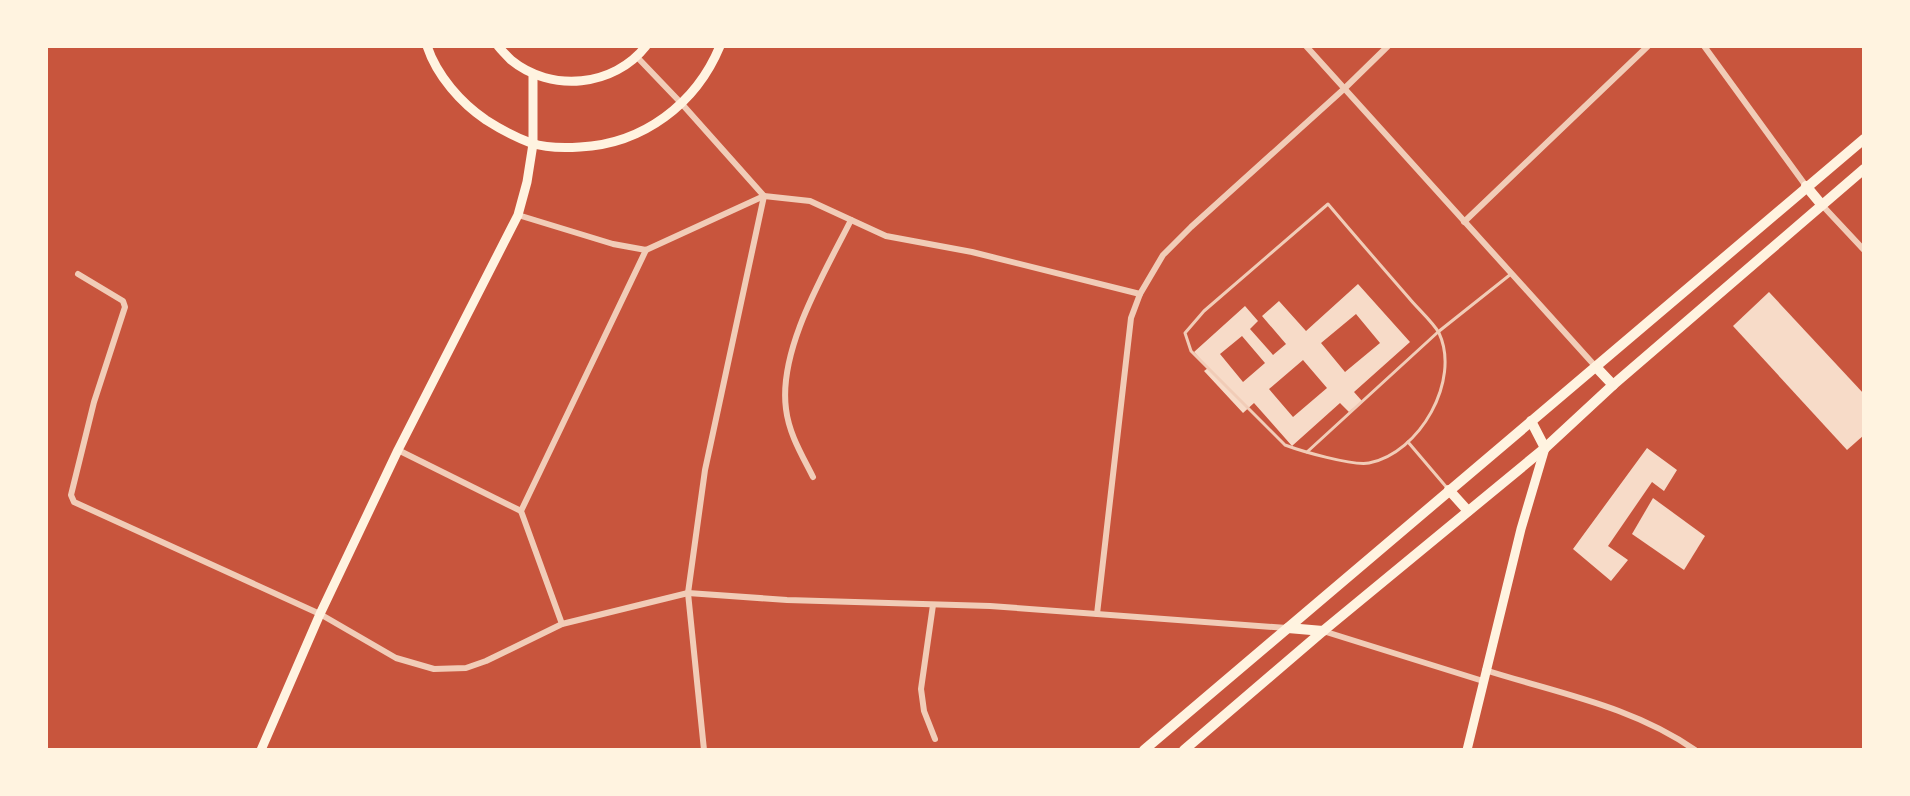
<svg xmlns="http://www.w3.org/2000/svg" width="1910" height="796" font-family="Arial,sans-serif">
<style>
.building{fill:#f7dbc8;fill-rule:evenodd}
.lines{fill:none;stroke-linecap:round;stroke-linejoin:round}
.service{stroke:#f1ccb7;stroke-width:3}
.minor{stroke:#f1ccb7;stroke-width:6}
.secondary{stroke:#fff3e0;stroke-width:9}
.primary{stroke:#fff3e0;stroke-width:10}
</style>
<rect width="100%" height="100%" fill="#c8553d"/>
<!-- building -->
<g class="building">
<path d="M1358,284L1410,342L1354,392L1362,401L1349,412L1340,403L1292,446L1254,403L1243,413L1204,371L1208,368L1194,352L1245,306L1258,321L1250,329L1273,355L1286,344L1262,316L1279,301L1306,331ZM1356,314L1380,343L1345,372L1321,343ZM1242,336L1265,363L1243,382L1220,354ZM1303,360L1327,388L1293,417L1269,389Z"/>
<path d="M1769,292L1864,394V435L1847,450L1733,326Z"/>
<path d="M1647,448L1677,470L1664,491L1652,482L1608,546L1628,560L1611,581L1573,549Z"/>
<path d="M1653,498L1705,536L1684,570L1632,534Z"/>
</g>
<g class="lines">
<!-- service -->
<g class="service">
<path d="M1328,204C1355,236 1382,267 1409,298C1417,308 1433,322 1439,333C1461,380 1420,453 1369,463C1352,466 1301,451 1285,445L1191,351L1185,333L1204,311Z"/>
<path d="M1408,442L1448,489"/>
<path d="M1307,452L1438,332L1511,274"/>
</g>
<!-- minor -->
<g class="minor">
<path d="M1306,46L1596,367"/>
<path d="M1704,46L1806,186"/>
<path d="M637,57L682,104L764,196L810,201L886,236L972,252L1140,294"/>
<path d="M1821,204L1864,250"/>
<path d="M518,215L613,244L646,250L764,196"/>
<path d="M1464,222L1648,46"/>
<path d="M78,274L123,301L125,307L94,402L71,495L74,502L320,614L396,658L434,669L466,668L486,661L562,624L688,593L787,600L990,606L1287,628"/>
<path d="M398,450L521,511"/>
<path d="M813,477C802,455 789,434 786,409C778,349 825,272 851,220"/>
<path d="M933,605L921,689L924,711L935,739"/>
<path d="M1097,614L1131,318L1140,294L1163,255L1191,227L1345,88L1388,46"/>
<path d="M562,624L521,511L646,250"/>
<path d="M1323,631L1483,681"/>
<path d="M1485,670C1557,693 1632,706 1695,750"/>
<path d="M704,750L688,593L705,470L764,196"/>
</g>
<!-- secondary -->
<g class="secondary">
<path d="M427,46C437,76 461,103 486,120C500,129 515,137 531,143C546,148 565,148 580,147C643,144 696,104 720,46"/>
<path d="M498,46C502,51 507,56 511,60C551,93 614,87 646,46"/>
<path d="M261,750L320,614L398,450L518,215L527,182L533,144V74"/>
<path d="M1467,750L1521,529L1545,448"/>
</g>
<!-- primary -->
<g class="primary">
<path d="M1806,186L1821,204"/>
<path d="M1596,367L1613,385"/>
<path d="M1531,421L1545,448"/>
<path d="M1449,490L1468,511"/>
<path d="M1288,628L1323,631"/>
<path d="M1144,750L1864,139"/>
<path d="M1184,750L1323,631L1545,448L1613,385L1864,169"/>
</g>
</g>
<!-- border -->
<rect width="1910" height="796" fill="none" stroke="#fff3e0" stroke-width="96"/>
</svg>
